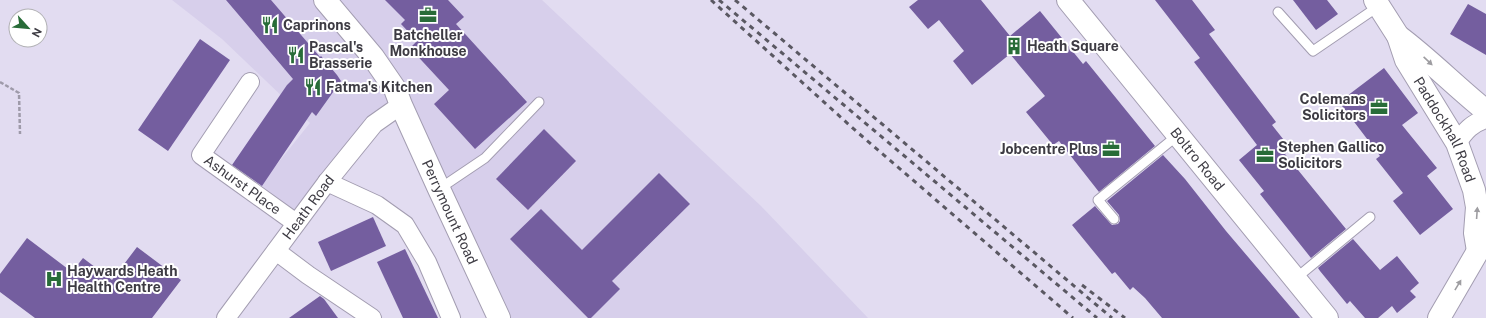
<svg xmlns="http://www.w3.org/2000/svg" width="1486" height="318" font-family="'Public Sans',sans-serif">
<style>
.built{fill:#d7cfeb}
.building{fill:#745e9f}
.lines{fill:none;stroke-linecap:round;stroke-linejoin:round}
.service-casing{stroke:#a39db1;stroke-width:11}
.minor-casing{stroke:#a39db1;stroke-width:20}
.tertiary-casing{stroke:#a39db1;stroke-width:24}
.secondary-casing{stroke:#a39db1;stroke-width:24}
.path{stroke:#9e9aa9;stroke-width:2.5;stroke-dasharray:4 2;stroke-linecap:butt}
.service{stroke:#fff;stroke-width:9}
.minor{stroke:#fff;stroke-width:18}
.tertiary{stroke:#fff;stroke-width:22}
.secondary{stroke:#fff;stroke-width:22}
.rail{stroke:#5a5862;stroke-width:3;stroke-dasharray:5 5;stroke-linecap:butt}
.oneway{fill:#9e9da1}
.labels{text-anchor:middle;dominant-baseline:central;stroke-width:4;stroke-linejoin:round;paint-order:stroke}
.poi-label{font-size:14px;font-weight:bold;fill:#3d3b43;stroke:#fff;text-anchor:start}
.street-label{font-size:14px;fill:#3d3b43;stroke:#fff}
</style>
<rect width="100%" height="100%" fill="#e2dcf1"/>
<!-- built -->
<path class="built" d="M172,0H542L761,206L868,318H500L401,105L296,223L254,193L310,123L222,39Z"/>
<!-- building -->
<g class="building">
<path d="M226,0H271L320,57L321,56L337,75L341,81L316,116L312,112L262,186L232,165L287,85L293,79Z"/>
<path d="M385,0H448L464,17L456,24L527,102L475,149L434,104L449,90L410,48L417,41L401,24L405,20Z"/>
<path d="M918,0H981L1010,36L1040,11L1083,64L1086,61L1155,146L1099,192L1059,141L1053,145L1026,112L1045,96L1010,54L972,85L953,61L964,51L939,20L928,29L909,7Z"/>
<path d="M1155,0H1192L1215,30L1209,34L1276,122L1272,125L1291,149L1285,154L1346,229L1311,258L1260,194L1264,191L1239,160L1257,145L1194,62L1200,58Z"/>
<path d="M1293,0H1327L1338,14L1316,30Z"/>
<path d="M1468,4L1486,14V55L1450,34Z"/>
<path d="M200,39L230,60L168,151L138,130Z"/>
<path d="M1384,68L1418,113L1402,125L1437,168L1427,176L1453,209L1420,235L1393,201L1403,193L1376,159L1380,156L1339,102Z"/>
<path d="M544,129L576,161L528,210L496,179Z"/>
<path d="M1163,155L1185,179L1226,231L1300,318H1162L1145,298L1133,287L1130,290L1115,272L1112,274L1072,225L1095,206L1110,223L1112,225L1118,224L1120,221L1119,215L1107,201Z"/>
<path d="M659,173L690,204L612,281L620,289L591,318H588L510,239L541,209L582,250Z"/>
<path d="M373,217L386,246L331,271L318,242Z"/>
<path d="M27,238L72,272L83,258L112,280L137,247L181,280L152,318H35L0,292V274Z"/>
<path d="M1353,239L1380,270L1397,256L1419,283L1410,291L1416,297L1397,313L1392,306L1378,318H1365L1350,301L1347,304L1320,271L1318,268Z"/>
<path d="M405,249L438,318H403L377,262Z"/>
<path d="M320,296L324,299L338,318H289Z"/>
</g>
<g class="lines">
<!-- service casing -->
<g class="service-casing">
<g id="service">
<path d="M1278,12L1313,51L1379,6"/>
<path d="M439,189L485,158L539,102"/>
<path d="M1114,219L1098,200L1178,135"/>
<path d="M1295,279L1370,217"/>
</g>
</g>
<!-- minor casing -->
<g class="minor-casing">
<g id="minor">
<path id="s1" d="M250,82L201,155L296,223"/>
<path d="M1457,143C1465,131 1472,123 1486,119"/>
<path d="M327,182L377,205L405,225L427,262L451,318"/>
<path d="M276,251L308,275L372,318"/>
<path id="s2" d="M226,318L327,182L374,124L401,105"/>
</g>
</g>
<!-- tertiary casing -->
<g class="tertiary-casing">
<g id="tertiary">
<path id="s3" d="M1068,0L1327,318"/>
<path id="s4" d="M1375,0L1398,36L1406,60L1457,143L1474,190L1477,207L1475,233L1478,251"/>
<path d="M1398,36C1429,59 1456,87 1486,111"/>
<path d="M1439,318L1478,251L1486,245"/>
</g>
</g>
<!-- secondary casing -->
<g class="secondary-casing">
<g id="secondary">
<path id="s5" d="M325,0L373,57L395,89L401,105L439,189L499,318"/>
</g>
</g>
<!-- path -->
<path class="path" d="M0,82L19,93L20,134"/>
<!-- service -->
<use href="#service" class="service"/>
<!-- minor -->
<use href="#minor" class="minor"/>
<!-- tertiary -->
<use href="#tertiary" class="tertiary"/>
<!-- secondary -->
<use href="#secondary" class="secondary"/>
<!-- rail -->
<g class="rail">
<path d="M711,0L856,131L1073,318"/>
<path d="M719,0L1097,318"/>
<path d="M735,0L1112,318"/>
<path d="M1082,285L1125,318"/>
</g>
</g>
<!-- one-way arrows -->
<defs><path id="oneway-solid" d="M-6-.8H1V-3.2L6.5 0L1 3.2V.8H-6Z"/></defs>
<g class="oneway">
<use href="#oneway-solid" transform="translate(1428 61) rotate(43)"/>
<use href="#oneway-solid" transform="translate(1477 213) rotate(-86)"/>
<use href="#oneway-solid" transform="translate(1458 285) rotate(-59)"/>
</g>
<!-- icons -->
<defs>
<g id="office-bare" transform="scale(1.38)"><path d="M-6-3h4V-5.5h4V-3h4V5H-6ZM-1-4.5V-3h2v-1.5ZM-6 0V1H6V0Z" fill="#286c38" stroke="#fff" stroke-width="2.5" paint-order="stroke"/></g>
<g id="restaurant-bare" transform="scale(1.38)"><path d="M-5-6h1v4h1v-4h1v4h1v-4h1v5L-1.5 .5V6h-2V.5L-5-1ZM5-6V6H3V1.5H1.5Q1.5-4 5-6Z" fill="#286c38" stroke="#fff" stroke-width="2.5" paint-order="stroke"/></g>
<g id="building-bare" transform="scale(1.38)"><path d="M-4-6H4V6H1V3H-1V6H-4ZM-2.5-4.3h1.7v1.8h-1.7ZM.8-4.3h1.7v1.8H.8ZM-2.5-1h1.7V.8h-1.7ZM.8-1h1.7V.8H.8Z" fill="#286c38" stroke="#fff" stroke-width="2.5" paint-order="stroke"/></g>
<g id="hospital-bare" transform="scale(1.38)"><path d="M-5-5h3v3.5h4V-5h3V5h-3V1.5h-4V5h-3Z" fill="#286c38" stroke="#fff" stroke-width="2.5" paint-order="stroke"/></g>
</defs>
<g fill-rule="evenodd">
<use href="#office-bare" x="428" y="15"/>
<use href="#restaurant-bare" x="270" y="25"/>
<use href="#building-bare" x="1014" y="46"/>
<use href="#restaurant-bare" x="296" y="55"/>
<use href="#restaurant-bare" x="313" y="87"/>
<use href="#office-bare" x="1379" y="107"/>
<use href="#office-bare" x="1111" y="149"/>
<use href="#office-bare" x="1265" y="155"/>
<use href="#hospital-bare" x="54" y="279"/>
</g>
<g class="labels">
<!-- poi labels -->
<g class="poi-label">
<text x="283" y="25">Caprinons</text>
<text x="428" y="35" text-anchor="middle">Batcheller<tspan x="428" dy="16">Monkhouse</tspan></text>
<text x="1027" y="46">Heath Square</text>
<text x="309" y="47">Pascal's<tspan x="309" dy="16">Brasserie</tspan></text>
<text x="326" y="87">Fatma's Kitchen</text>
<text x="1366" y="99" text-anchor="end">Colemans<tspan x="1366" dy="16">Solicitors</tspan></text>
<text x="1278" y="147">Stephen Gallico<tspan x="1278" dy="16">Solicitors</tspan></text>
<text x="1098" y="149" text-anchor="end">Jobcentre Plus</text>
<text x="67" y="271">Haywards Heath<tspan x="67" dy="16">Health Centre</tspan></text>
</g>
<!-- street labels -->
<g class="street-label">
<text stroke="none"><textPath href="#s4" startOffset="148">Paddockhall Road</textPath></text>
<text stroke="none"><textPath href="#s3" startOffset="205">Boltro Road</textPath></text>
<text stroke="none"><textPath href="#s1" startOffset="139">Ashurst Place</textPath></text>
<text stroke="none"><textPath href="#s2" startOffset="138">Heath Road</textPath></text>
<text stroke="none"><textPath href="#s5" startOffset="248">Perrymount Road</textPath></text>
</g>
</g>
<!-- north arrow -->
<g transform="translate(28 28) rotate(117)"><circle r="19" fill="#ffffff" stroke="#b1b1b4"/>
<path d="M0-3L7 15L0 10L-7 15Z" fill="#286c38"/>
<text y="-6" font-size="11" font-weight="bold" text-anchor="middle" fill="#3d3b43">N</text>
</g>
</svg>
